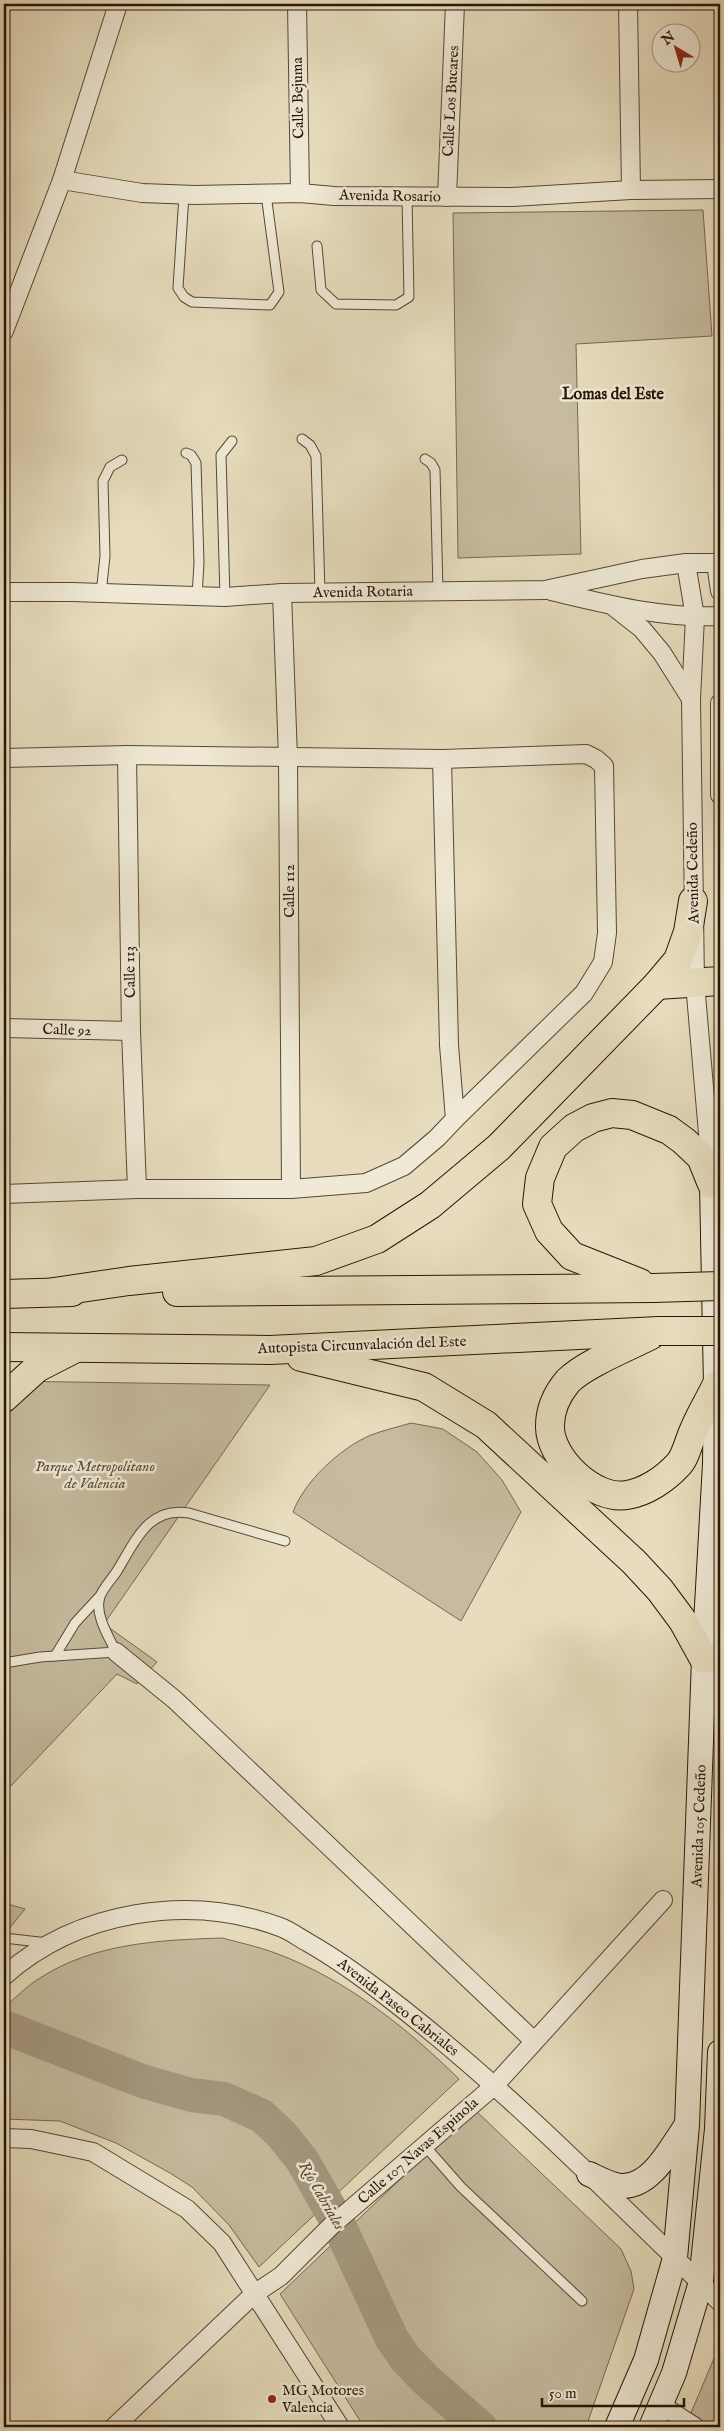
<svg xmlns="http://www.w3.org/2000/svg" width="724" height="2431" font-family="'IM FELL English',serif">
<style>
.green{fill:#c6bb9f;stroke:#766853}
.lines{fill:none;stroke-linecap:round;stroke-linejoin:round}
.river{stroke:#a59980;stroke-width:34}
.lane-casing{stroke:#564835;stroke-width:11}
.street-casing{stroke:#564835;stroke-width:20}
.secondary-casing{stroke:#261607;stroke-width:26}
.highway-casing{stroke:#261607;stroke-width:30}
.lane{stroke:#efe9d5;stroke-width:9}
.street{stroke:#efe9d5;stroke-width:18}
.secondary{stroke:#efe9d5;stroke-width:24}
.highway{stroke:#e7ddbe;stroke-width:28}
.highway-bridge-casing{stroke:#261607;stroke-width:30;stroke-linecap:butt}
.highway-bridge{stroke:#e7ddbe;stroke-width:28}
.poi-dot{fill:#8f2418;stroke:#efe9d5;stroke-width:2}
.labels{text-anchor:middle;dominant-baseline:central;stroke-width:5;stroke-linejoin:round;paint-order:stroke}
.street-label{font-size:15px;fill:#261607;stroke:#efe9d5}
.park-label{font-size:15px;font-style:italic;fill:#564835;stroke:#efe9d5}
.poi-label{font-size:15px;fill:#261607;stroke:#efe9d5;text-anchor:start}
.neighbourhood-label{font-size:16px;font-weight:bold;fill:#261607;stroke:#efe9d5}
.water-label{font-size:16px;font-style:italic;fill:#594a37;stroke:#efe9d5}
</style>
<rect width="100%" height="100%" fill="#e7ddbe"/>
<filter id="stains"><feTurbulence type="fractalNoise" baseFrequency=".004" numOctaves="4"/><feColorMatrix values="0 0 0 0 .2 0 0 0 0 .09 0 0 0 0 .02 0 0 0 .5 -.17"/></filter>
<radialGradient id="worn" r=".72"><stop offset=".6" stop-color="#630" stop-opacity="0"/><stop offset="1" stop-color="#630" stop-opacity=".3"/></radialGradient>
<!-- green -->
<g class="green">
<path d="M703,210L712,336L576,344L581,554L458,558L453,213Z"/>
<path d="M4,1381L270,1385L104,1624L157,1662L137,1684L117,1674L9,1788L4,1797Z"/>
<path d="M411,1423L443,1429L477,1452L502,1480L521,1512L461,1621L293,1512C304,1482 340,1448 371,1435C384,1430 398,1427 411,1423Z"/>
<path d="M4,1903L25,1909L4,1935Z"/>
<path d="M222,1938C241,1943 260,1947 278,1954C348,1981 406,2027 459,2079L259,2267L229,2225L192,2187L170,2173L116,2143L60,2121L4,2119V2008C15,1998 27,1986 40,1978C94,1943 160,1940 222,1938Z"/>
<path d="M474,2109L621,2249L631,2271L634,2289L586,2427H364L280,2294Z"/>
<path d="M718,2349L720,2350V2427H685Z"/>
</g>
<g class="lines">
<!-- river -->
<path class="river" d="M4,2027L142,2081L191,2095L224,2099L262,2116L282,2135L302,2160L338,2223L392,2339L405,2358L425,2379L480,2427"/>
<!-- lane casing -->
<g class="lane-casing">
<g id="lane">
<path d="M184,195L178,288L184,297L192,302L270,305L279,292L266,194"/>
<path d="M317,246L321,290L336,304L396,305L409,297L407,197"/>
<path d="M302,439L310,445L316,456L320,592"/>
<path d="M186,453L191,455L196,463L199,563L197,596"/>
<path d="M425,459L431,463L435,470L438,591"/>
<path d="M101,594L105,556L103,481L110,467L122,460"/>
<path d="M225,597L221,455L232,441"/>
<path d="M55,1656L75,1623L99,1597"/>
<path d="M4,1663L40,1657L116,1652C109,1637 94,1614 100,1597C102,1589 112,1579 117,1571C135,1542 148,1506 189,1513L285,1541"/>
<path d="M4,1938L48,1943"/>
<path d="M425,2146L461,2187L582,2301"/>
</g>
</g>
<!-- street casing -->
<g class="street-casing">
<g id="street">
<path d="M297,4L300,193"/>
<path d="M628,4L631,190"/>
<path d="M62,180L142,193L195,195L300,193L334,196L512,197L631,190L720,189"/>
<path d="M447,197L455,4"/>
<path d="M4,331L62,180L118,4"/>
<path d="M686,563L695,617L691,699L695,983L711,1168"/>
<path d="M716,563L720,591"/>
<path d="M551,591C607,604 663,619 720,616"/>
<path d="M4,592H72L225,597L282,593L545,590L642,569L686,563H720"/>
<path d="M282,593L288,758L291,1189"/>
<path d="M614,607L642,629L662,653L691,699"/>
<path d="M720,703V795"/>
<path d="M127,755L131,1031L137,1189"/>
<path d="M4,758L127,755L442,759L449,1045L455,1119L437,1138L404,1166L366,1183L291,1189H137L4,1194"/>
<path d="M442,759L586,754L596,759L604,766L607,933L603,962L584,993L455,1119"/>
<path d="M4,1028L131,1031"/>
<path d="M116,1652L175,1700L534,2041"/>
<path d="M4,1976C77,1911 188,1893 280,1927C289,1930 298,1937 307,1942C337,1959 363,1978 390,1999C508,2090 613,2198 720,2302"/>
<path d="M4,2138L31,2139L93,2152L187,2209L222,2243L340,2427"/>
<path d="M661,2405L695,2427"/>
<path d="M114,2427L254,2294L281,2276L331,2226L494,2086L663,1900"/>
</g>
</g>
<!-- secondary casing -->
<g class="secondary-casing">
<g id="secondary">
<path d="M589,2174C598,2178 612,2186 622,2186C652,2187 671,2147 686,2126"/>
<path d="M617,2427L646,2360L675,2258L687,2125L704,1659L715,1464L716,1386L712,1184"/>
<path d="M651,2427L674,2373L701,2282L717,2129L720,2052"/>
</g>
</g>
<!-- highway casing -->
<g class="highway-casing">
<g id="highway">
<path d="M657,985L720,981"/>
<path d="M640,1283L572,1256L549,1231L537,1204L540,1178L553,1147L574,1128L593,1118L612,1113L632,1115L669,1130L684,1141L701,1157L712,1184"/>
<path d="M54,1292L129,1281L316,1261L377,1239L430,1205L499,1147L657,985L678,960L688,932L693,901"/>
<path d="M177,1292L653,1288"/>
<path d="M4,1294L72,1292"/>
<path d="M651,1335C628,1347 585,1364 568,1381C557,1394 550,1409 550,1426C549,1458 594,1501 627,1495C646,1492 665,1479 678,1465C686,1457 689,1440 694,1430C700,1415 709,1401 716,1386"/>
<path d="M4,1347L270,1350L659,1331"/>
<path d="M301,1357L424,1387L486,1425L634,1562L660,1590L683,1621L704,1659"/>
<path d="M4,1398L37,1368L74,1349"/>
</g>
</g>
<!-- lane -->
<use href="#lane" class="lane"/>
<!-- street -->
<use href="#street" class="street"/>
<!-- secondary -->
<use href="#secondary" class="secondary"/>
<!-- highway -->
<use href="#highway" class="highway"/>
<!-- highway-bridge casing -->
<g class="highway-bridge-casing">
<g id="highway-bridge">
<path d="M653,1288L720,1286"/>
<path d="M659,1331H720"/>
</g>
</g>
<!-- highway-bridge -->
<use href="#highway-bridge" class="highway-bridge"/>
</g>
<!-- markers -->
<circle class="poi-dot" cx="272" cy="2399" r="5"/>
<g class="labels">
<!-- street labels -->
<g class="street-label">
<text transform="translate(298 98) rotate(-91)">Calle Bejuma</text>
<text transform="translate(451 101) rotate(-87)">Calle Los Bucares</text>
<text transform="translate(390 196) rotate(1)">Avenida Rosario</text>
<text transform="translate(363 592) rotate(-1)">Avenida Rotaria</text>
<text transform="translate(693 873) rotate(-91)">Avenida Cedeño</text>
<text transform="translate(289 891) rotate(-90)">Calle 112</text>
<text transform="translate(130 972) rotate(-91)">Calle 113</text>
<text transform="translate(67 1030) rotate(2)">Calle 92</text>
<text transform="translate(362 1345) rotate(-2)">Autopista Circunvalación del Este</text>
<text transform="translate(699 1826) rotate(-88)">Avenida 105 Cedeño</text>
<text transform="translate(398 2007) rotate(38)">Avenida Paseo Cabriales</text>
<text transform="translate(418 2151) rotate(-41)">Calle 107 Navas Espinola</text>
</g>
<!-- park labels -->
<g class="park-label">
<text x="95" y="1466">Parque Metropolitano<tspan x="95" dy="17">de Valencia</tspan></text>
</g>
<!-- poi labels -->
<g class="poi-label">
<text x="282" y="2390">MG Motores<tspan x="282" dy="17">Valencia</tspan></text>
</g>
<!-- neighbourhood labels -->
<g class="neighbourhood-label">
<text x="613" y="395">Lomas del Este</text>
</g>
<!-- water labels -->
<g class="water-label">
<text transform="translate(321 2196) rotate(60)">Río Cabriales</text>
</g>
</g>
<!-- margin -->
<rect width="724" height="2431" fill="none" stroke="#e7ddbe" stroke-width="20"/>
<rect x="5" y="5" width="714" height="2421" fill="none" stroke="#261607" stroke-width="2.5"/>
<rect x="10" y="10" width="704" height="2411" fill="none" stroke="#261607"/>
<!-- north arrow -->
<g transform="translate(676 48) rotate(322)"><circle r="24" fill="#efe9d5" stroke="#9f9583"/>
<path d="M0-4L9 19L0 12L-9 19Z" fill="#8f2418"/>
<text y="-8" font-size="14" font-weight="bold" text-anchor="middle" fill="#261607">N</text>
</g>
<!-- scale -->
<path d="M542 2398v8h142v-8" fill="none" stroke="#261607" stroke-width="2.5"/>
<text x="549" y="2398" font-size="15" fill="#261607" stroke="#efe9d5" stroke-width="4" paint-order="stroke">50 m</text>
<rect width="100%" height="100%" filter="url(#stains)"/>
<rect width="100%" height="100%" fill="url(#worn)"/>
</svg>
